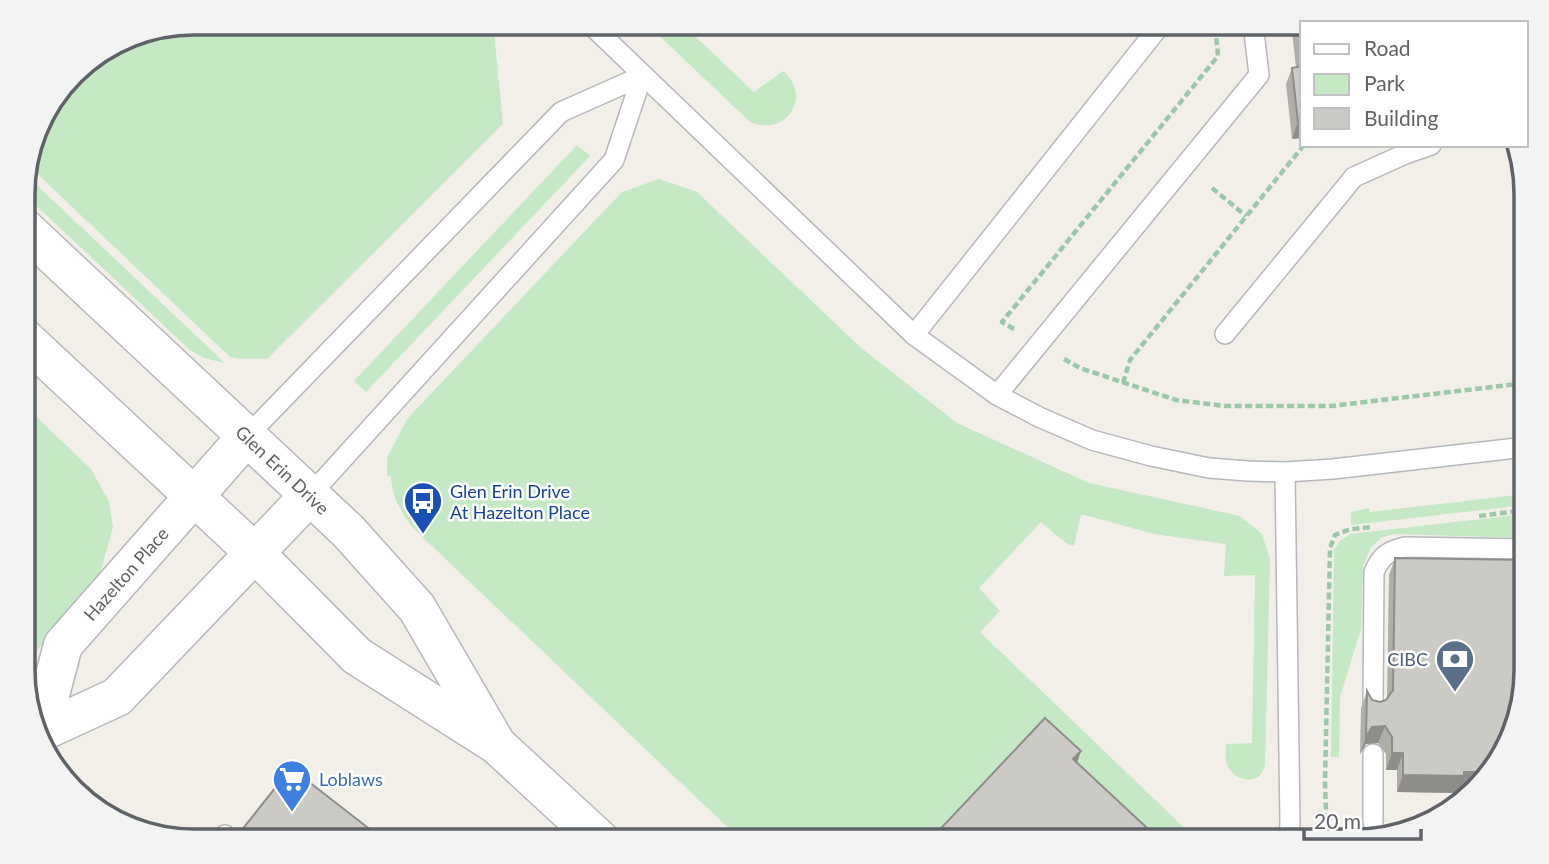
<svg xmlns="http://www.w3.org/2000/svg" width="1549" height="864" font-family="Lato,sans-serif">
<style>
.green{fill:#c5e8c5}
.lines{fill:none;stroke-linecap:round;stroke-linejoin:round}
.service-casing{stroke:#b5b8bc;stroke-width:22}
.tertiary-casing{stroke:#b5b8bc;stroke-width:41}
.path{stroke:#9cc7a9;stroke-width:4.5;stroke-dasharray:7 3.5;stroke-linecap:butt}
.service{stroke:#fff;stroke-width:19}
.tertiary{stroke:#fff;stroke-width:38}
.wall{fill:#afaea9}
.shaded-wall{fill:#8f8d8a}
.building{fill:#cccac5;stroke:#8f8d8a;stroke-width:2}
.labels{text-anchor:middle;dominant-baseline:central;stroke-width:5;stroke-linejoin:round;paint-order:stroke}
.street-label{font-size:18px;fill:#5f6368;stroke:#fff}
.transit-label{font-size:18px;fill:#164399;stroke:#fff;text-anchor:start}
.service-label{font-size:18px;fill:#4e5e75;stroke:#fff;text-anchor:end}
.shop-label{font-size:18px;fill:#366cbe;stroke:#fff;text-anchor:start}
.rim{fill:none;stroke:#5f6368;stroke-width:3.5}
</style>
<rect width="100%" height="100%" fill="#f1efe8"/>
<!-- green -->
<g class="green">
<path d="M194,23H493L503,124L267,359C254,358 243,360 230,357L27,164L41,118L81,65L129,36Z"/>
<path d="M646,23H681L754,92L783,71C813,97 786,137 750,122Z"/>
<path d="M577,145L590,156L366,392L354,381Z"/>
<path d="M24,173L225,363L204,358L190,350L24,194Z"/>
<path d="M659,179L697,192L860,347L957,423L1089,483L1240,516L1262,534L1270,559L1265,765C1261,788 1230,781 1226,761C1225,756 1226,750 1226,744L1252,743L1255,575L1224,576L1226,544L1154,534L1081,514L1074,546L1066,543L1041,522L979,588L1000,611L980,632L1198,841H742L412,527C400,510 392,497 391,476H387V458L407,419L622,192Z"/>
<path d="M24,405L91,469L109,502L113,527L100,574L24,666Z"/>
<path d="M1526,494V505L1351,525V512L1369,508L1370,512Z"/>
<path d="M1526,514V538L1393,534L1381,538L1371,547L1363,566L1361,629L1340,697L1339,757H1331L1334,550L1340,541L1350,534Z"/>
</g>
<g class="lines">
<!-- service casing -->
<g class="service-casing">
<g id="service">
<path d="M589,23L914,335L997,395L1039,417L1092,440L1151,456L1209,468L1248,471L1285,472L1333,469L1526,447"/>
<path d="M1225,334L1354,177L1405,154L1431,145"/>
<path d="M914,335L1162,23"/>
<path d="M997,395L1259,75L1253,23"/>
<path d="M248,435L561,112L642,76"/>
<path d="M1285,472L1290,824L1288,841"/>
<path d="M310,495L614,160L642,76"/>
<path d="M1373,707L1374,572C1381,556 1388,551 1405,547L1526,549"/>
<path d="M1373,754V822"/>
<path d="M220,841L225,835"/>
</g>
</g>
<!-- tertiary casing -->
<g class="tertiary-casing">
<g id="tertiary">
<path id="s1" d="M24,228L348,531L417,608L494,740"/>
<path d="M24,338L255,553L357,656L497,745L601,841"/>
<path d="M41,732L117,697L310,495"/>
<path id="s2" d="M40,733L63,645L248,435"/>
</g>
</g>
<!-- path -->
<g class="path">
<path d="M1212,188L1246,216"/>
<path d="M1014,329L1002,322L1218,56L1215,24L1220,23"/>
<path d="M1064,359L1080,368L1176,400L1225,406H1331L1526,383"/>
<path d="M1123,383L1130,360L1304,145"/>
<path d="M1479,516L1526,510"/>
<path d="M1327,841L1325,781L1330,548L1335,535L1351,529L1373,527"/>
</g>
<!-- service -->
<use href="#service" class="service"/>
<!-- tertiary -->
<use href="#tertiary" class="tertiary"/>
</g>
<!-- wall -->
<g class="wall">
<path d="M1291,23H1302V138L1292,139L1286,84L1292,68L1296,67Z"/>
<path d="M1395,558L1459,789L1458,793L1397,792V770H1386V754L1378,743L1366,744L1360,754L1361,708L1367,691L1372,700L1380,702L1386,700L1387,698L1389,575Z"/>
</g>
<!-- shaded-wall -->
<g class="shaded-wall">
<path d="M1298,122H1302V138L1292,139Z"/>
<path d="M1385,726L1378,743L1366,744L1360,754L1366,737L1372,727Z"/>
<path d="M1081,751L1074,772L1073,759Z"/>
<path d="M1392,753H1403L1397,770H1386Z"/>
<path d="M1464,772H1488L1472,789H1459L1458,793L1397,792L1403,775Z"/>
</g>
<!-- building -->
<g class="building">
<path d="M1299,23H1302V52Z"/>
<path d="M1302,66V122H1298L1292,68Z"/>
<path d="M1395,558L1526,560V681L1504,755L1488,772H1464V776L1403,775V753H1392V737L1385,726L1372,727L1366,737L1367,691L1372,700L1380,702L1386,700L1393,690Z"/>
<path d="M1045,718L1081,751L1073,759L1161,841H929Z"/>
<path d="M291,768L385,841H233Z"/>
</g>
<!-- icons -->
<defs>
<g id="bus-pin" transform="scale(2.0125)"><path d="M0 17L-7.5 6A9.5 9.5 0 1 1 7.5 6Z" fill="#1a4fb4" stroke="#fff"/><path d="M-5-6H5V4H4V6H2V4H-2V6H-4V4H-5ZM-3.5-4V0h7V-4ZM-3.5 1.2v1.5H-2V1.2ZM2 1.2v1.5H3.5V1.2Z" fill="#fff"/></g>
<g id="bank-pin" transform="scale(2.0125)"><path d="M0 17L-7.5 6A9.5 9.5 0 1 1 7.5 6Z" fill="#5c6f8a" stroke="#fff"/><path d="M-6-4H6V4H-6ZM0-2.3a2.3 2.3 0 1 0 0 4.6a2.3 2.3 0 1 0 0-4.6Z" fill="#fff"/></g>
<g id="supermarket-pin" transform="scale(2.0125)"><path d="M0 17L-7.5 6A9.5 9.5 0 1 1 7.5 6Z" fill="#3f7fe0" stroke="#fff"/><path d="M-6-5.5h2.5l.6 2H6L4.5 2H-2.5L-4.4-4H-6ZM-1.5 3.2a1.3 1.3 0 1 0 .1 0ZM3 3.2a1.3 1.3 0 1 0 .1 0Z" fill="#fff"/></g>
</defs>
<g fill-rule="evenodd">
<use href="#bus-pin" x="423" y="501"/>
<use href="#bank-pin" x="1455" y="659"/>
<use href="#supermarket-pin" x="292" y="779"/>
</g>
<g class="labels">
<!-- street labels -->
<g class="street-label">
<text stroke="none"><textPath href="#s1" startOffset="354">Glen Erin Drive</textPath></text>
<text stroke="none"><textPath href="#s2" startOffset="186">Hazelton Place</textPath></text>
</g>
<!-- transit labels -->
<g class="transit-label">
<text x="450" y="491">Glen Erin Drive<tspan x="450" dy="21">At Hazelton Place</tspan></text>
</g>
<!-- service labels -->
<g class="service-label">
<text x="1428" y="659">CIBC</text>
</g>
<!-- shop labels -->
<g class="shop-label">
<text x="319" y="779">Loblaws</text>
</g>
</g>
<!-- crop -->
<path d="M0 0H1549V864H0ZM194 35H1355A159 159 0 0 1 1514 194V670A159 159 0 0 1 1355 829H194A159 159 0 0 1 35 670V194A159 159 0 0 1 194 35Z" fill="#f2f3f3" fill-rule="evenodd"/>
<path class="rim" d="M194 35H1355A159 159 0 0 1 1514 194V670A159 159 0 0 1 1355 829H194A159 159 0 0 1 35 670V194A159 159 0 0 1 194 35Z"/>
<!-- legend -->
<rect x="1300" y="21" width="228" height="126" fill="#ffffff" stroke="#bfc1c3" stroke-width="2"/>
<rect x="1314" y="44" width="35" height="10" fill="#ffffff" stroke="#bfc1c3" stroke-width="2"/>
<text x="1364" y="56" font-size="21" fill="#5f6368">Road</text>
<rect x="1314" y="74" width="35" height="21" fill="#c5e8c5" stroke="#bfc1c3" stroke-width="2"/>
<text x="1364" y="91" font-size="21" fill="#5f6368">Park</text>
<rect x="1314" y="108" width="35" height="21" fill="#cccac5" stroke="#bfc1c3" stroke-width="2"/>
<text x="1364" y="126" font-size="21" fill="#5f6368">Building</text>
<!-- scale -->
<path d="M1304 829v10h117v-10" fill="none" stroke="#5f6368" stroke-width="3.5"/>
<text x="1314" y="829" font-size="21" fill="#5f6368" stroke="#ffffff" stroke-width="5" paint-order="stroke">20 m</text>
</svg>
